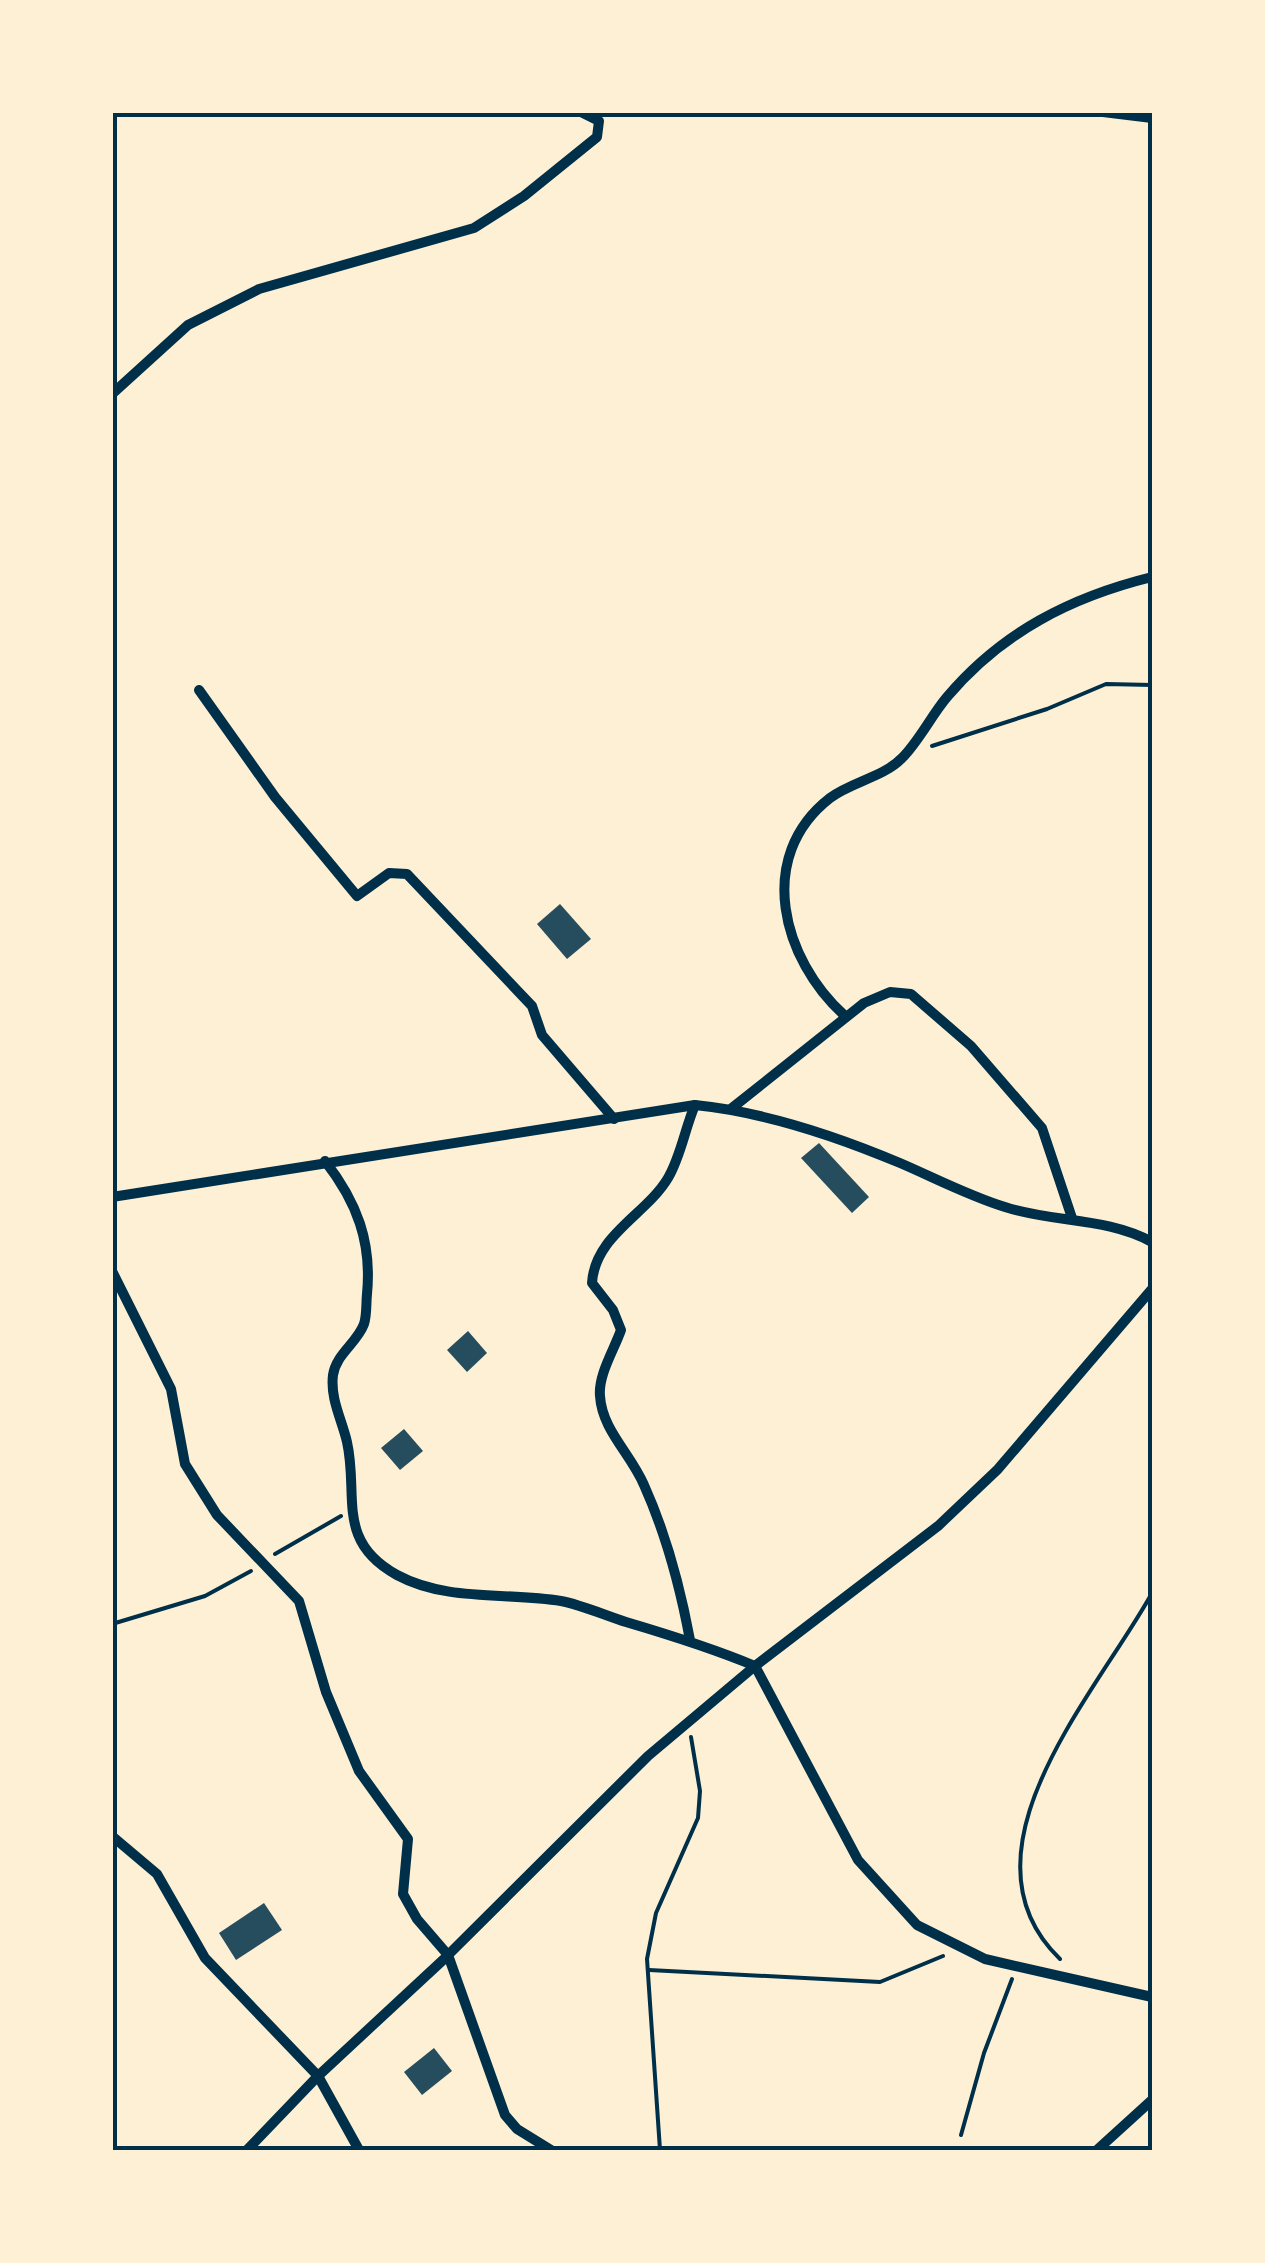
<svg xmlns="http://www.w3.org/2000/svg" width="1265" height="2263" font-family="'Noto Sans',sans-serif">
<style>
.building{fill:#264d5e}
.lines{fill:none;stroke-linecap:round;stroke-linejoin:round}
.path{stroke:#003049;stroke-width:4}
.minor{stroke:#003049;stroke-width:10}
.neatline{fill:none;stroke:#003049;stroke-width:4}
</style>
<rect width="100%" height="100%" fill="#fdf0d5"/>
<!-- building -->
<g class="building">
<path d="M560,904L591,939L567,959L537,924Z"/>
<path d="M819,1143L869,1197L852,1213L801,1158Z"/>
<path d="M468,1331L487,1353L467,1372L447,1350Z"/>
<path d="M404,1429L423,1451L400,1470L381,1448Z"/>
<path d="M264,1903L282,1930L236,1960L219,1933Z"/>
<path d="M434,2048L452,2071L422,2095L404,2072Z"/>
</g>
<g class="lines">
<!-- path -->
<g class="path">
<path d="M932,746L1047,709L1106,684L1152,685"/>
<path d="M275,1554L341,1516"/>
<path d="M112,1624L205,1596L251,1571"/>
<path d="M1060,1959C949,1852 1099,1690 1152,1593"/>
<path d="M649,1970L880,1982L943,1956"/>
<path d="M961,2135L984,2053L1012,1979"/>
<path d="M660,2150L647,1959L656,1913L698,1818L700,1791L691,1737"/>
</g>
<!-- minor -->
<g class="minor">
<path d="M1103,112L1152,118"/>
<path d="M112,394L188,325L259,289L474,228L524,196L597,137L599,121L581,112"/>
<path d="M199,690L275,797L357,896L389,873L407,874L532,1006L542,1035L614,1119"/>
<path d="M844,1015C783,960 754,857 830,798C851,782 884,777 902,758C919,741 931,716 947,697C1002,632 1071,597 1152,577"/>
<path d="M732,1108L864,1003L890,992L911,994L971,1046L1042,1128L1072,1218"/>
<path d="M325,1161C357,1202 372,1242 367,1294C366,1303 367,1315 364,1324C357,1343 336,1354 333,1375C330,1399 342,1420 347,1442C359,1495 335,1541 397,1575C447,1602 507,1592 561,1601C582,1605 604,1615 626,1622C670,1635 712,1648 755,1666L858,1860L917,1925L985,1959L1152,1997"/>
<path d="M112,1197L695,1105C765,1112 836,1136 900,1163C935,1178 969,1196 1005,1207C1054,1223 1106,1217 1152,1242"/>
<path d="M112,1271L171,1389L185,1464L217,1515L299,1601L326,1692L359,1771L408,1839L403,1894L417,1919L448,1955L505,2115L517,2129L551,2150"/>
<path d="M690,1640C680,1586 666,1534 644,1485C631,1454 602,1430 600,1396C598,1375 614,1350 621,1330L613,1310L592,1283C595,1235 646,1215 668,1178C681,1156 685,1128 695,1105"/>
<path d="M112,1836L157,1874L205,1958L318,2076L359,2150"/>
<path d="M247,2150L318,2076L443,1960L648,1756L755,1666L938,1526L998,1469L1152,1289"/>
<path d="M1097,2150L1152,2100"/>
</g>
</g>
<!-- border -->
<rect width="1265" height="2263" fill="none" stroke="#fdf0d5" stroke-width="230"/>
<rect x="115" y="115" width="1035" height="2033" class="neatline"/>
</svg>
